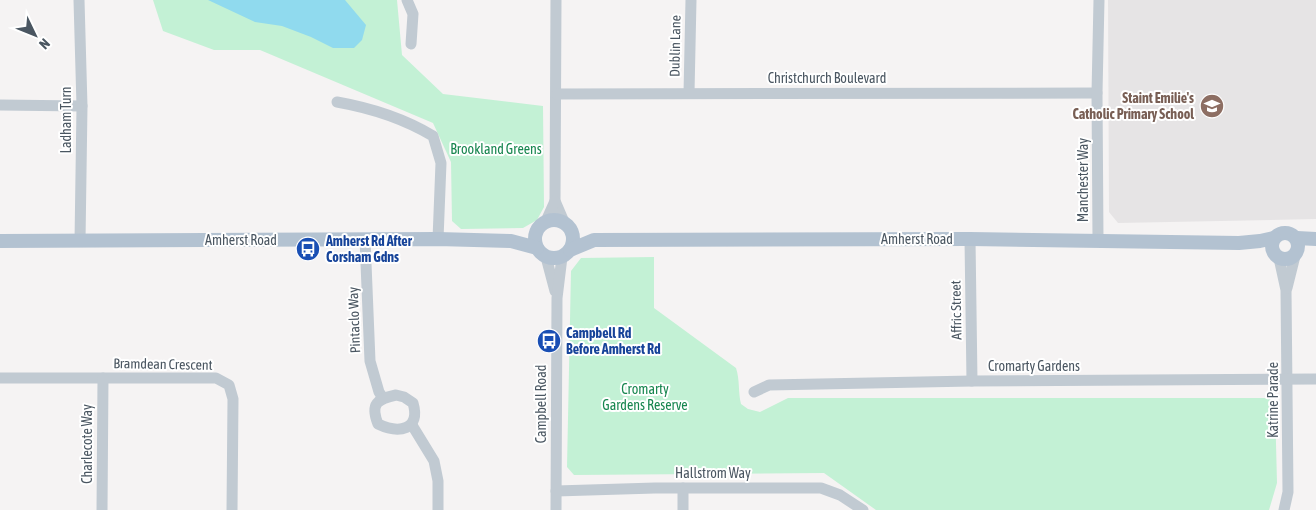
<svg xmlns="http://www.w3.org/2000/svg" width="1316" height="510" font-family="'Asap Condensed',sans-serif">
<style>
.education{fill:#e6e4e5}
.green{fill:#c3f1d5}
.water{fill:#90daee}
.lines{fill:none;stroke-linecap:round;stroke-linejoin:round}
.minor{stroke:#c1cad2;stroke-width:11}
.major{stroke:#b3c2d1;stroke-width:14}
.labels{text-anchor:middle;dominant-baseline:central;stroke-width:4;stroke-linejoin:round;paint-order:stroke}
.street-label{font-size:14px;fill:#4a5661;stroke:#fff}
.education-label{font-size:14px;font-weight:bold;fill:#785e54;stroke:#fff;text-anchor:end}
.park-label{font-size:14px;fill:#17864f;stroke:#fff}
.transit-label{font-size:14px;font-weight:bold;fill:#164399;stroke:#fff;text-anchor:start}
</style>
<rect width="100%" height="100%" fill="#f5f3f3"/>
<!-- education -->
<path class="education" d="M1108,0H1316V219L1118,223L1109,212Z"/>
<!-- green -->
<g class="green">
<path d="M153,0H397L402,55L443,94L543,106L544,207L537,220L523,228L461,229L452,221L451,162L433,123L260,50H214L163,31Z"/>
<path d="M654,257V308L736,368C740,380 738,392 741,404L748,409L760,412L788,398H1269L1275,404L1277,483L1269,510H876L824,473L574,475L567,467L571,271L581,258Z"/>
</g>
<!-- water -->
<path class="water" d="M208,0H345L366,25L362,40L354,48H333L311,37L282,26L255,22Z"/>
<g class="lines">
<!-- minor -->
<g class="minor">
<path d="M79,0L82,106L80,241"/>
<path d="M407,0L413,14L411,44"/>
<path d="M556,0L555,201L564,222"/>
<path d="M689,93L691,0"/>
<path d="M557,94L1097,93"/>
<path d="M337,102C371,108 403,118 433,136L441,163L438,239"/>
<path d="M0,105L82,106"/>
<path d="M546,221L555,201"/>
<path d="M365,239L370,361L379,392L383,398"/>
<path d="M970,239L972,381"/>
<path d="M1098,240L1097,93L1099,0"/>
<path d="M546,257L555,291"/>
<path d="M1279,258L1286,290L1288,492L1284,510"/>
<path d="M1287,288L1295,256"/>
<path d="M0,378H216L229,385L233,399L232,510"/>
<path d="M754,392L769,385L972,381L1316,379"/>
<path d="M396,395L404,397L413,403C421,430 399,434 378,424C370,404 377,399 396,395Z"/>
<path d="M412,425L434,461L438,481V510"/>
<path d="M683,488V510"/>
<path d="M556,491L655,488H821L840,495L863,510"/>
<path d="M102,510L103,378"/>
<path d="M556,510L557,298L562,257"/>
</g>
<!-- major -->
<g class="major">
<circle cx="554" cy="239" r="19"/>
<circle cx="1285" cy="246" r="13"/>
<path d="M1297,238L1316,239"/>
<path d="M0,241L438,239L511,241L537,248"/>
<path d="M570,250L594,240L970,239L1239,243L1260,241L1274,238"/>
</g>
</g>
<!-- icons -->
<defs>
<g id="school-disc" transform="scale(1.25)"><circle r="9.5" fill="#8d6e63" stroke="#fff"/><path d="M0-5L7-2L0 1L-7-2ZM-4 1L0 2.5L4 1V4Q0 6-4 4Z" fill="#fff"/></g>
<g id="bus-disc" transform="scale(1.25)"><circle r="9.5" fill="#1a4fb4" stroke="#fff"/><path d="M-5-6H5V4H4V6H2V4H-2V6H-4V4H-5ZM-3.5-4V0h7V-4ZM-3.5 1.2v1.5H-2V1.2ZM2 1.2v1.5H3.5V1.2Z" fill="#fff"/></g>
</defs>
<g fill-rule="evenodd">
<use href="#school-disc" x="1212" y="106"/>
<use href="#bus-disc" x="308" y="249"/>
<use href="#bus-disc" x="549" y="341"/>
</g>
<g class="labels">
<!-- street labels -->
<g class="street-label">
<text transform="translate(675 46) rotate(-89)">Dublin Lane</text>
<text x="827" y="78">Christchurch Boulevard</text>
<text transform="translate(66 120) rotate(-90)">Ladham Turn</text>
<text transform="translate(1083 180) rotate(-90)">Manchester Way</text>
<text x="917" y="239">Amherst Road</text>
<text x="241" y="240">Amherst Road</text>
<text transform="translate(956 310) rotate(-91)">Affric Street</text>
<text transform="translate(354 320) rotate(-92)">Pintaclo Way</text>
<text transform="translate(163 364) rotate(1)">Bramdean Crescent</text>
<text x="1034" y="366">Cromarty Gardens</text>
<text transform="translate(1273 400) rotate(-90)">Katrine Parade</text>
<text transform="translate(541 404) rotate(-90)">Campbell Road</text>
<text transform="translate(87 444) rotate(-90)">Charlecote Way</text>
<text x="713" y="473">Hallstrom Way</text>
</g>
<!-- education labels -->
<g class="education-label">
<text x="1194" y="98">Staint Emilie's<tspan x="1194" dy="16">Catholic Primary School</tspan></text>
</g>
<!-- park labels -->
<g class="park-label">
<text x="496" y="149">Brookland Greens</text>
<text x="645" y="389">Cromarty<tspan x="645" dy="16">Gardens Reserve</tspan></text>
</g>
<!-- transit labels -->
<g class="transit-label">
<text x="326" y="241">Amherst Rd After<tspan x="326" dy="16">Corsham Gdns</tspan></text>
<text x="566" y="333">Campbell Rd<tspan x="566" dy="16">Before Amherst Rd</tspan></text>
</g>
</g>
<!-- north arrow -->
<g transform="translate(35 35) rotate(133)" stroke="#ffffff" stroke-width="4" paint-order="stroke">
<path d="M0-4L9 19L0 12L-9 19Z" fill="#4a5661"/>
<text y="-8" font-size="14" font-weight="bold" text-anchor="middle" fill="#4a5661">N</text>
</g>
</svg>
